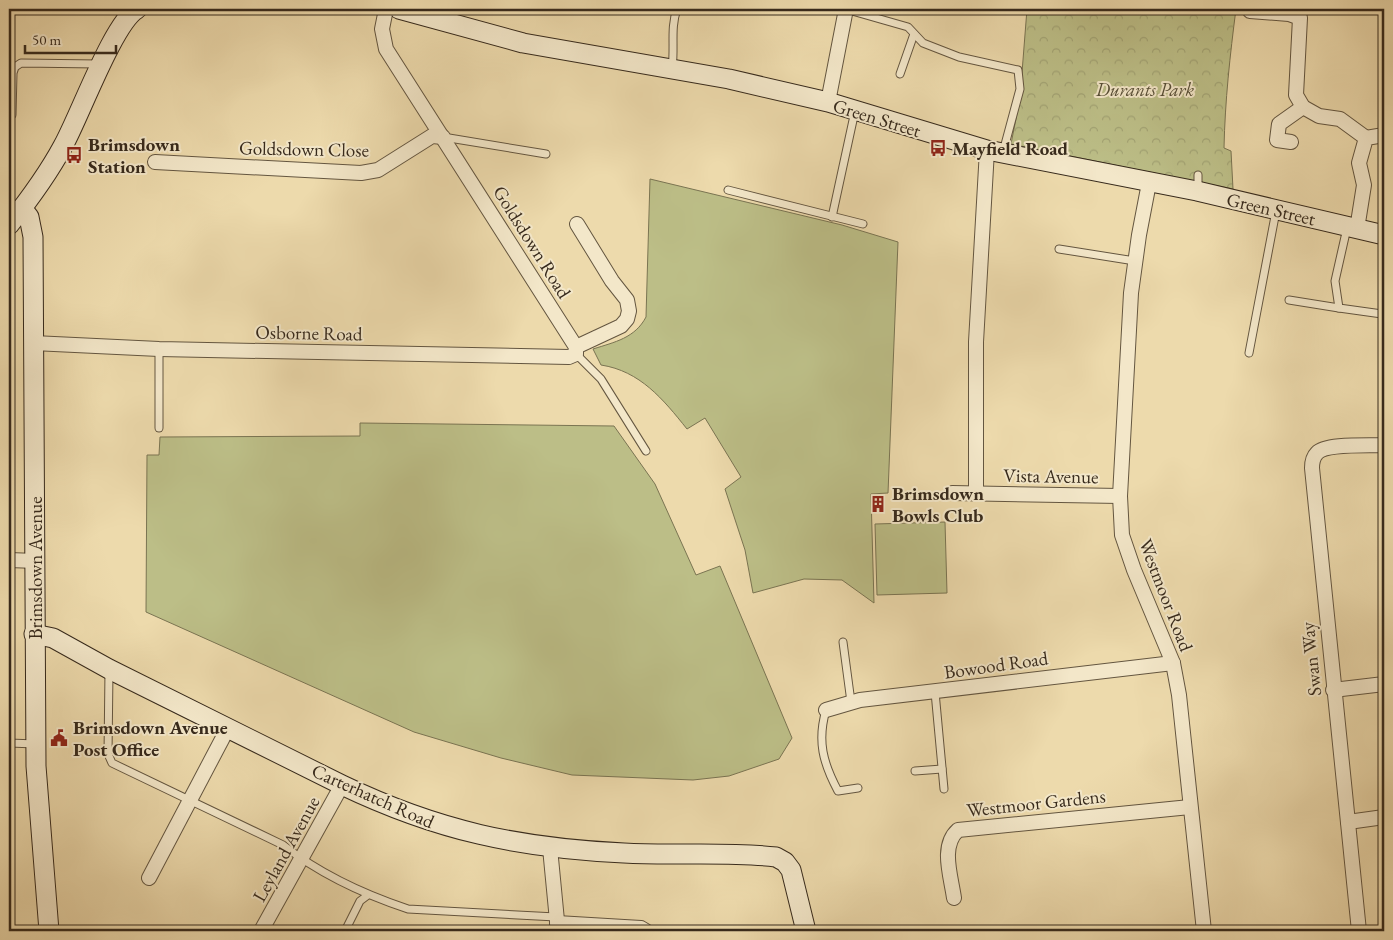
<svg xmlns="http://www.w3.org/2000/svg" width="1393" height="940" font-family="'EB Garamond',serif">
<style>
.green{fill:#bcbe87;stroke:#7a7452}
.park{fill:url(#park-crowns);stroke:#7a7452}
.lines{fill:none;stroke-linecap:round;stroke-linejoin:round}
.lane-casing{stroke:#645640;stroke-width:9}
.street-casing{stroke:#645640;stroke-width:16}
.secondary-casing{stroke:#372a1c;stroke-width:21}
.lane{stroke:#f3e7c9;stroke-width:7}
.street{stroke:#f3e7c9;stroke-width:14}
.secondary{stroke:#f3e7c9;stroke-width:19}
.labels{text-anchor:middle;dominant-baseline:central;stroke-width:4;stroke-linejoin:round;paint-order:stroke}
.park-label{font-size:19px;font-style:italic;fill:#584f37;stroke:#f3e7c9}
.street-label{font-size:19px;fill:#372a1c;stroke:#f3e7c9}
.poi-label{font-size:19px;font-weight:bold;fill:#372a1c;stroke:#f3e7c9;text-anchor:start}
</style>
<defs>
<pattern id="park-crowns" width="20" height="18" patternUnits="userSpaceOnUse" patternTransform="scale(1.25)"><rect width="20" height="18" fill="#bcbe87"/><path d="M2 6a3 3 0 1 1 6 0M12 15a3 3 0 1 1 6 0" fill="none" stroke="#a2a374"/></pattern>
</defs>
<rect width="100%" height="100%" fill="#eddaac"/>
<filter id="stains"><feTurbulence type="fractalNoise" baseFrequency=".004" numOctaves="4"/><feColorMatrix values="0 0 0 0 .2 0 0 0 0 .09 0 0 0 0 .02 0 0 0 .5 -.17"/></filter>
<radialGradient id="worn" r=".72"><stop offset=".6" stop-color="#630" stop-opacity="0"/><stop offset="1" stop-color="#630" stop-opacity=".3"/></radialGradient>
<!-- green -->
<g class="green">
<path d="M650,179L842,225L898,242L888,493L871,494L874,603L842,580L804,579L753,593L745,550L725,489L741,477L705,418L687,429C663,399 640,371 601,365L593,349C615,342 635,338 646,317Z"/>
<path d="M360,423L614,426L655,484L696,575L720,566L792,738L779,759L729,776L693,780L572,775L501,758L414,732L146,612L147,455H159L160,437L360,436Z"/>
<path d="M945,522L947,593L877,595L875,524Z"/>
</g>
<!-- park -->
<path class="park" d="M1027,9H1236C1230,55 1225,101 1224,148L1231,151L1233,189L1011,144L1020,98Z"/>
<g class="lines">
<!-- lane casing -->
<g class="lane-casing">
<g id="lane">
<path d="M845,9L908,27L923,43L959,57L1018,70L1020,89L1003,152"/>
<path d="M672,68C675,48 670,28 677,9"/>
<path d="M900,74L914,34"/>
<path d="M12,115L13,73L15,67L21,63L98,64"/>
<path d="M443,137L546,154"/>
<path d="M728,190L863,224"/>
<path d="M1198,190V175"/>
<path d="M832,217L855,111"/>
<path d="M1347,228L1335,281L1339,308L1382,314"/>
<path d="M1059,249L1135,261"/>
<path d="M1289,300L1339,308"/>
<path d="M1249,353L1276,211"/>
<path d="M576,354L601,379L646,451"/>
<path d="M159,428V349"/>
<path d="M843,642L851,702"/>
<path d="M109,671L108,754L112,763L283,845C320,874 363,894 408,909L556,917"/>
<path d="M935,692L944,789"/>
<path d="M826,710C817,741 823,763 838,791L858,788"/>
<path d="M9,743L36,744"/>
<path d="M915,771L942,769"/>
<path d="M345,931L360,901L368,895"/>
</g>
</g>
<!-- street casing -->
<g class="street-casing">
<g id="street">
<path d="M386,9L382,29L386,49L576,347"/>
<path d="M1250,11L1289,14L1300,18L1296,95L1303,107L1319,116L1340,119L1366,138"/>
<path d="M828,102L846,9"/>
<path d="M1291,142L1277,140L1279,124L1303,107"/>
<path d="M155,162L361,173L378,170L432,136L443,137"/>
<path d="M1149,183L1139,235L1131,293L1120,496L1122,535L1134,570L1173,663L1179,695L1204,931"/>
<path d="M1357,229L1364,185L1359,163L1366,138L1384,135"/>
<path d="M33,343L159,349L569,357L576,354V347"/>
<path d="M576,347L621,326L627,319L629,311L627,300L612,281L577,224"/>
<path d="M952,493L1120,496"/>
<path d="M976,494V342L987,150"/>
<path d="M9,560L36,561"/>
<path d="M1333,690L1384,684"/>
<path d="M826,710L860,700L1173,663"/>
<path d="M1348,822L1384,817"/>
<path d="M550,848L558,931"/>
<path d="M149,878L228,728"/>
<path d="M954,898C951,876 940,846 958,830L1190,807"/>
<path d="M557,923L641,928L646,931"/>
<path d="M261,931L342,785"/>
<path d="M1359,931L1312,468C1312,463 1313,457 1317,453C1326,443 1370,446 1384,445"/>
</g>
</g>
<!-- secondary casing -->
<g class="secondary-casing">
<g id="secondary">
<path d="M399,9L523,43L729,79L828,102L987,150L1197,191L1384,235"/>
<path d="M22,208L29,217L33,237L36,766L49,931"/>
<path d="M9,225C28,201 48,174 63,146C79,118 113,23 137,9"/>
<path d="M34,634L53,638L109,669L342,785C438,831 519,848 624,853C674,856 727,851 776,857L785,862L791,870L806,931"/>
</g>
</g>
<!-- lane -->
<use href="#lane" class="lane"/>
<!-- street -->
<use href="#street" class="street"/>
<!-- secondary -->
<use href="#secondary" class="secondary"/>
</g>
<!-- icons -->
<defs>
<g id="bus-bare" transform="scale(1.35)"><path d="M-5-6H5V4H4V6H2V4H-2V6H-4V4H-5ZM-3.5-4V0h7V-4ZM-3.5 1.2v1.5H-2V1.2ZM2 1.2v1.5H3.5V1.2Z" fill="#8f2418" stroke="#f3e7c9" stroke-width="2.5" paint-order="stroke"/></g>
<g id="building-bare" transform="scale(1.35)"><path d="M-4-6H4V6H1V3H-1V6H-4ZM-2.5-4.3h1.7v1.8h-1.7ZM.8-4.3h1.7v1.8H.8ZM-2.5-1h1.7V.8h-1.7ZM.8-1h1.7V.8H.8Z" fill="#8f2418" stroke="#f3e7c9" stroke-width="2.5" paint-order="stroke"/></g>
<g id="civic-bare" transform="scale(1.35)"><path d="M-.6-6.5H3V-4.5H.6V-3L4-1V1h2V6H-6V1h2V-1L-.6-3ZM-1.2 2.5V6h2.4V2.5Z" fill="#8f2418" stroke="#f3e7c9" stroke-width="2.5" paint-order="stroke"/></g>
</defs>
<g fill-rule="evenodd">
<use href="#bus-bare" x="938" y="148"/>
<use href="#bus-bare" x="74" y="155"/>
<use href="#building-bare" x="878" y="504"/>
<use href="#civic-bare" x="59" y="738"/>
</g>
<g class="labels">
<!-- park labels -->
<g class="park-label">
<text x="1145" y="89">Durants Park</text>
</g>
<!-- street labels -->
<g class="street-label">
<text transform="translate(877 118) rotate(17)">Green Street</text>
<text transform="translate(304 149) rotate(1)">Goldsdown Close</text>
<text transform="translate(1271 209) rotate(13)">Green Street</text>
<text transform="translate(532 242) rotate(58)">Goldsdown Road</text>
<text transform="translate(309 333) rotate(1)">Osborne Road</text>
<text transform="translate(1051 476) rotate(1)">Vista Avenue</text>
<text transform="translate(35 568) rotate(-90)">Brimsdown Avenue</text>
<text transform="translate(1166 595) rotate(69)">Westmoor Road</text>
<text transform="translate(1311 659) rotate(-96)">Swan Way</text>
<text transform="translate(996 665) rotate(-8)">Bowood Road</text>
<text transform="translate(373 796) rotate(24)">Carterhatch Road</text>
<text transform="translate(1036 803) rotate(-6)">Westmoor Gardens</text>
<text transform="translate(286 849) rotate(-61)">Leyland Avenue</text>
</g>
<!-- poi labels -->
<g class="poi-label">
<text x="88" y="144">Brimsdown<tspan x="88" dy="22">Station</tspan></text>
<text x="952" y="148">Mayfield Road</text>
<text x="892" y="493">Brimsdown<tspan x="892" dy="22">Bowls Club</tspan></text>
<text x="73" y="727">Brimsdown Avenue<tspan x="73" dy="22">Post Office</tspan></text>
</g>
</g>
<!-- margin -->
<rect width="1393" height="940" fill="none" stroke="#eddaac" stroke-width="30"/>
<rect x="10" y="10" width="1373" height="920" fill="none" stroke="#372a1c" stroke-width="2.5"/>
<rect x="15" y="15" width="1363" height="910" fill="none" stroke="#372a1c"/>
<!-- scale -->
<path d="M25 45v8h91v-8" fill="none" stroke="#372a1c" stroke-width="2.5"/>
<text x="32" y="45" font-size="15" fill="#372a1c" stroke="#f3e7c9" stroke-width="4" paint-order="stroke">50 m</text>
<rect width="100%" height="100%" filter="url(#stains)"/>
<rect width="100%" height="100%" fill="url(#worn)"/>
</svg>
